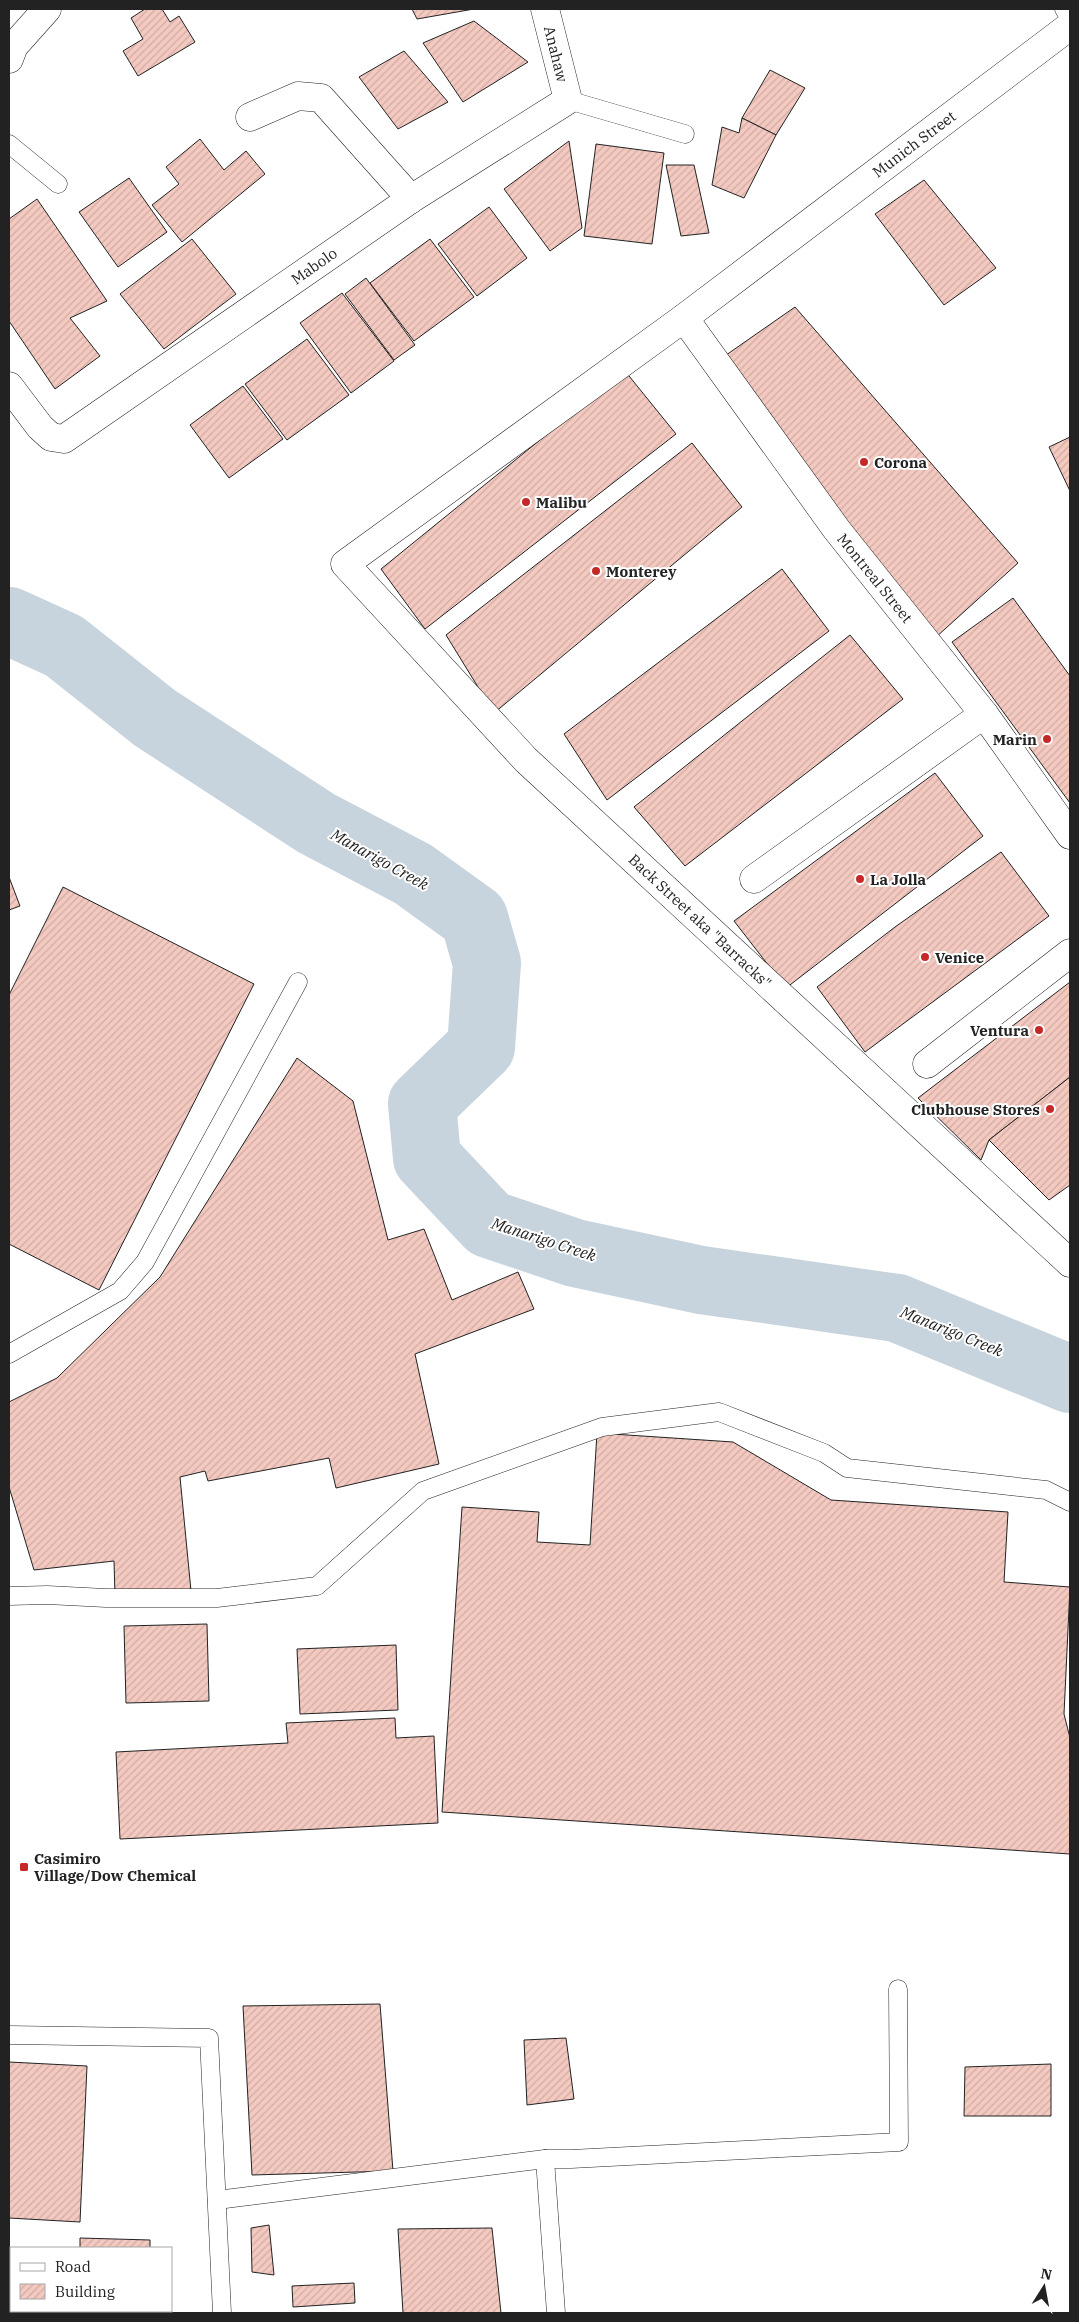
<svg xmlns="http://www.w3.org/2000/svg" width="1079" height="2322" font-family="'IBM Plex Serif',serif">
<style>
.lines{fill:none;stroke-linecap:round;stroke-linejoin:round}
.river{stroke:#c7d3dd;stroke-width:68}
.building{fill:url(#building-hatch);stroke:#222}
.lane-casing{stroke:#222;stroke-width:19}
.street-casing{stroke:#222;stroke-width:29}
.lane{stroke:#fff;stroke-width:18}
.street{stroke:#fff;stroke-width:28}
.poi-dot{fill:#c62828;stroke:#fff;stroke-width:2}
.labels{text-anchor:middle;dominant-baseline:central;stroke-width:4;stroke-linejoin:round;paint-order:stroke}
.street-label{font-size:15px;fill:#222;stroke:#fff}
.poi-label{font-size:15px;font-weight:bold;fill:#222;stroke:#fff;text-anchor:start}
.water-label{font-size:16px;font-style:italic;fill:#222;stroke:#fff}
</style>
<defs>
<pattern id="building-hatch" width="6" height="6" patternUnits="userSpaceOnUse" patternTransform="scale(1.25)"><rect width="6" height="6" fill="#f3c9c0"/><path d="M-1 1l2-2M0 6l6-6M5 7l2-2" fill="none" stroke="#d0aca5"/></pattern>
</defs>
<rect width="100%" height="100%" fill="#fff"/>
<g class="lines">
<!-- river -->
<path class="river" d="M9,621L64,646L155,718L316,823L413,874L474,918L487,963L481,1047L422,1104L427,1158L489,1224L575,1253L701,1280L897,1308L1070,1379"/>
</g>
<!-- building -->
<g class="building">
<path d="M145,9H162L170,22L179,16L195,42L138,76L123,51L143,39L131,18Z"/>
<path d="M412,9H474L417,19Z"/>
<path d="M474,21L528,62L463,102L423,43Z"/>
<path d="M404,51L448,102L398,129L359,77Z"/>
<path d="M770,70L805,88L776,135L742,118Z"/>
<path d="M742,118L776,135L744,198L712,185L722,127L739,133Z"/>
<path d="M200,139L224,170L246,151L265,174L182,242L152,205L179,184L166,167Z"/>
<path d="M569,141L582,228L550,251L504,189Z"/>
<path d="M596,144L664,153L652,244L584,236Z"/>
<path d="M666,165H694L709,233L681,236Z"/>
<path d="M129,178L167,232L118,267L79,212Z"/>
<path d="M924,180L996,268L944,305L875,214Z"/>
<path d="M37,199L107,301L70,318L100,356L55,389L9,321V219Z"/>
<path d="M489,207L527,258L477,296L438,244Z"/>
<path d="M192,239L236,294L164,349L120,294Z"/>
<path d="M430,239L474,297L414,341L370,283Z"/>
<path d="M366,278L415,345L394,360L345,294Z"/>
<path d="M342,293L394,361L351,393L300,323Z"/>
<path d="M795,307L1018,563L935,638L719,360Z"/>
<path d="M307,339L349,395L287,440L245,384Z"/>
<path d="M625,371L676,434L425,629L381,569Z"/>
<path d="M243,386L283,439L229,478L190,425Z"/>
<path d="M1070,437V491L1049,447Z"/>
<path d="M692,443L742,507L494,713L446,635Z"/>
<path d="M782,569L829,631L607,800L564,734Z"/>
<path d="M1013,598L1070,676V803L952,642Z"/>
<path d="M850,635L903,699L685,866L634,807Z"/>
<path d="M935,773L983,836L786,988L734,921Z"/>
<path d="M1001,852L1049,916L865,1052L817,987L895,927Z"/>
<path d="M9,877L20,906L9,910Z"/>
<path d="M63,887L254,984L99,1290L9,1244V995Z"/>
<path d="M1070,982V1077L989,1140L981,1160L918,1098Z"/>
<path d="M297,1058L353,1101L388,1240L424,1229L452,1300L518,1272L534,1309L415,1354L439,1464L336,1488L329,1458L208,1481L205,1471L180,1477L191,1591L115,1596L114,1561L34,1570L9,1487V1402L57,1378L160,1277Z"/>
<path d="M1070,1077V1185L1049,1200L989,1140Z"/>
<path d="M597,1433L733,1442L831,1500L1008,1512L1004,1582L1070,1587L1064,1714L1070,1738V1854L442,1812L462,1507L539,1512L537,1542L590,1545Z"/>
<path d="M207,1624L209,1701L126,1703L124,1626Z"/>
<path d="M396,1645L398,1710L300,1714L297,1649Z"/>
<path d="M395,1718L396,1738L434,1736L438,1823L120,1839L116,1752L288,1743L286,1723Z"/>
<path d="M380,2004L393,2171L252,2175L243,2006Z"/>
<path d="M566,2038L574,2099L527,2105L524,2040Z"/>
<path d="M9,2062L87,2066L80,2222L9,2218Z"/>
<path d="M1051,2064V2116H964L965,2067Z"/>
<path d="M269,2225L274,2275L252,2272L251,2228Z"/>
<path d="M492,2228L501,2313H403L398,2229Z"/>
<path d="M80,2238L150,2240V2248H80Z"/>
<path d="M354,2283L355,2303L293,2307L292,2286Z"/>
<rect x="78" y="2311" width="70" height="2"/>
</g>
<g class="lines">
<!-- lane casing -->
<g class="lane-casing">
<g id="lane">
<path d="M1064,9L1070,18"/>
<path d="M568,100L685,134"/>
<path d="M9,144L58,184"/>
<path d="M9,1354L120,1291L145,1262L298,982"/>
<path d="M9,1596L47,1595L106,1598H217L317,1586L423,1491L602,1427L719,1412L824,1453L847,1468L1046,1490L1070,1502"/>
<path d="M9,2035L209,2038L222,2313"/>
<path d="M545,2159L556,2313"/>
<path d="M217,2200L545,2159H571L899,2142L898,1989"/>
</g>
</g>
<!-- street casing -->
<g class="street-casing">
<g id="street">
<path d="M1070,26L684,318L345,564L526,760L1070,1263"/>
<path d="M9,59L14,46L47,9"/>
<path d="M250,117L298,96L321,98L411,199"/>
<path d="M684,318L837,530L984,714L1070,835"/>
<path d="M9,386L40,427L51,437L64,439L411,199L568,100L545,9"/>
<path d="M754,879L984,714"/>
<path d="M927,1064L1070,953"/>
</g>
</g>
<!-- lane -->
<use href="#lane" class="lane"/>
<!-- street -->
<use href="#street" class="street"/>
</g>
<!-- markers -->
<g class="poi-dot">
<circle cx="864" cy="462" r="5"/>
<circle cx="526" cy="502" r="5"/>
<circle cx="596" cy="571" r="5"/>
<circle cx="1047" cy="739" r="5"/>
<circle cx="860" cy="879" r="5"/>
<circle cx="925" cy="957" r="5"/>
<circle cx="1039" cy="1030" r="5"/>
<circle cx="1050" cy="1109" r="5"/>
<rect x="19" y="1862" width="10" height="10" rx="2.5"/>
</g>
<g class="labels">
<!-- street labels -->
<g class="street-label">
<text transform="translate(556 54) rotate(76)">Anahaw</text>
<text transform="translate(914 144) rotate(-37)">Munich Street</text>
<text transform="translate(314 266) rotate(-35)">Mabolo</text>
<text transform="translate(875 578) rotate(51)">Montreal Street</text>
<text transform="translate(700 921) rotate(43)">Back Street aka "Barracks"</text>
</g>
<!-- poi labels -->
<g class="poi-label">
<text x="874" y="462">Corona</text>
<text x="536" y="502">Malibu</text>
<text x="606" y="571">Monterey</text>
<text x="1037" y="739" text-anchor="end">Marin</text>
<text x="870" y="879">La Jolla</text>
<text x="935" y="957">Venice</text>
<text x="1029" y="1030" text-anchor="end">Ventura</text>
<text x="1040" y="1109" text-anchor="end">Clubhouse Stores</text>
<text x="34" y="1858">Casimiro<tspan x="34" dy="17">Village/Dow Chemical</tspan></text>
</g>
<!-- water labels -->
<g class="water-label">
<text transform="translate(380 859) rotate(29)">Manarigo Creek</text>
<text transform="translate(544 1239) rotate(18)">Manarigo Creek</text>
<text transform="translate(952 1331) rotate(22)">Manarigo Creek</text>
</g>
</g>
<!-- border -->
<rect width="1079" height="2322" fill="none" stroke="#222222" stroke-width="20"/>
<!-- legend -->
<rect x="10" y="2247" width="162" height="65" fill="#ffffff" stroke="#a7a7a7"/>
<rect x="20" y="2263" width="25" height="8" fill="#ffffff" stroke="#a7a7a7"/>
<text x="55" y="2272" font-size="15" fill="#222222">Road</text>
<rect x="20" y="2284" width="25" height="15" fill="url(#building-hatch)" stroke="#a7a7a7"/>
<text x="55" y="2297" font-size="15" fill="#222222">Building</text>
<!-- north arrow -->
<g transform="translate(1044 2287) rotate(11)" stroke="#ffffff" stroke-width="4" paint-order="stroke">
<path d="M0-4L9 19L0 12L-9 19Z" fill="#222222"/>
<text y="-8" font-size="14" font-weight="bold" text-anchor="middle" fill="#222222">N</text>
</g>
</svg>
